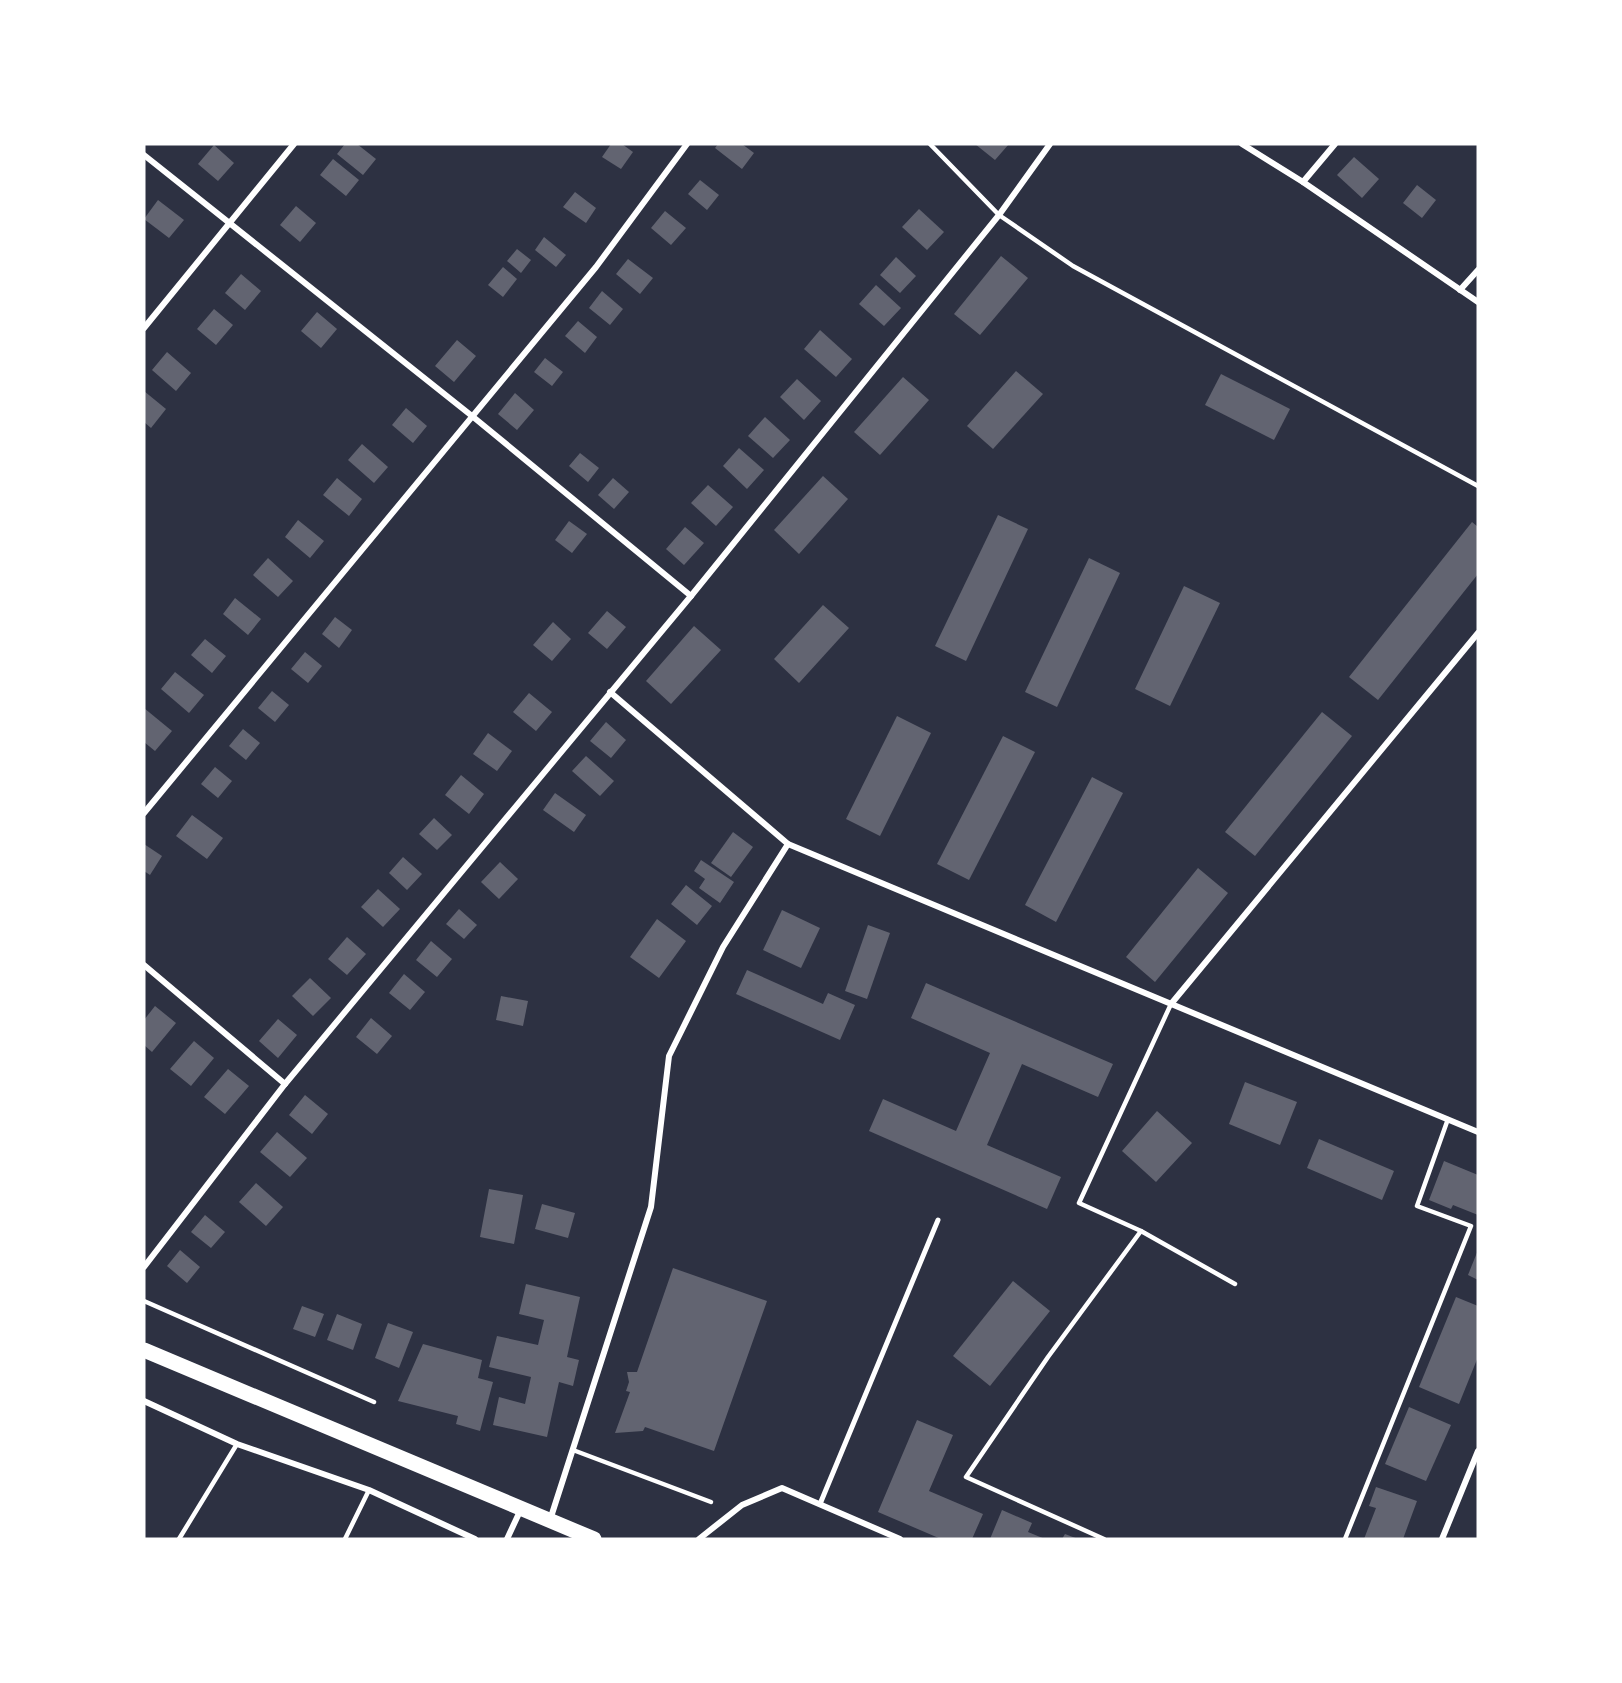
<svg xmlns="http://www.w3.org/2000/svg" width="1622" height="1683" font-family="'IBM Plex Serif',serif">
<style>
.building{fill:#626471}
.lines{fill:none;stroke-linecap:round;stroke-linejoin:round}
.service{stroke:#fff;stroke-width:4.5}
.pedestrian{stroke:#fff;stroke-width:5}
.minor{stroke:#fff;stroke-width:6}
.primary{stroke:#fff;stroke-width:15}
</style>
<rect width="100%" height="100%" fill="#2d3142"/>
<!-- building -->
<g class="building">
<path d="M345,144H357L376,159L363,175L337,154Z"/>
<path d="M611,144H622L633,152L621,169L602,157Z"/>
<path d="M718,144H742L754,153L742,169L715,148Z"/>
<path d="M975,144H1009L995,160Z"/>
<path d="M214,145L234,163L218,181L198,164Z"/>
<path d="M1354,157L1379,179L1362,198L1337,175Z"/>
<path d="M333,159L359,180L346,196L320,175Z"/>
<path d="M700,180L719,195L707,210L688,194Z"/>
<path d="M1417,185L1436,200L1422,218L1403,203Z"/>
<path d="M575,192L596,208L586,223L563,207Z"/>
<path d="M158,200L184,220L169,238L144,219Z"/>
<path d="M296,206L316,223L300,242L280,225Z"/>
<path d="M919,209L944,232L927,250L902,227Z"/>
<path d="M665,211L686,228L671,245L651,228Z"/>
<path d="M544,237L566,255L556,267L535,250Z"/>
<path d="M517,249L531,260L521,273L507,261Z"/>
<path d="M1001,256L1028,278L980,335L954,314Z"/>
<path d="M896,257L916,276L900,293L880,275Z"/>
<path d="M628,259L653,278L640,294L616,274Z"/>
<path d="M503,267L517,279L503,297L488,285Z"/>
<path d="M241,274L261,291L245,310L225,293Z"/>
<path d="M876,285L901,308L884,326L859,304Z"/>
<path d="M602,291L623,309L610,325L589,308Z"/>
<path d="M214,309L233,325L216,345L197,329Z"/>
<path d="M317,312L337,329L321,348L301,331Z"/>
<path d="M578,321L597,337L585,353L565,336Z"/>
<path d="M820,330L852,359L836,377L804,349Z"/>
<path d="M457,340L476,356L454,382L435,366Z"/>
<path d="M167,352L191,373L176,391L152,370Z"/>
<path d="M545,358L563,372L552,386L534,372Z"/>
<path d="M1016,371L1043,394L993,449L967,426Z"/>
<path d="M1221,374L1290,409L1274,440L1205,405Z"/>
<path d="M903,377L929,400L880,455L854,432Z"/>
<path d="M797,379L821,401L804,420L780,397Z"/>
<path d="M144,391L166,409L151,428L144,422Z"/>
<path d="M515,393L534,410L517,430L498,414Z"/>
<path d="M406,408L427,426L413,443L392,425Z"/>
<path d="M765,417L790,440L773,458L748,436Z"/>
<path d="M362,444L388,467L374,483L348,460Z"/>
<path d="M739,448L764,470L747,489L723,466Z"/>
<path d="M580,453L599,468L588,482L569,466Z"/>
<path d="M823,476L848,499L799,554L774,530Z"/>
<path d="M337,478L362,499L349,516L323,495Z"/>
<path d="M613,478L629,492L614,509L598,495Z"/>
<path d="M708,485L733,507L716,526L691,503Z"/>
<path d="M998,515L1028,529L966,661L935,646Z"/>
<path d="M298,520L324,541L310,558L285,537Z"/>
<path d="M569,521L587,534L572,553L555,540Z"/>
<path d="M1472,522L1478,527V574L1378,700L1349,677Z"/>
<path d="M685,527L704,543L684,565L666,549Z"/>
<path d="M268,558L293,581L278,597L253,575Z"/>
<path d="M1089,558L1120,573L1057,707L1025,692Z"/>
<path d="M1184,586L1220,603L1170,706L1135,689Z"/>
<path d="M235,598L261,619L248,635L223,614Z"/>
<path d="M823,605L849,628L799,683L774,659Z"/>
<path d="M607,611L626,627L607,649L588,633Z"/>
<path d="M335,617L352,630L339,648L322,634Z"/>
<path d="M553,622L571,639L552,661L533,645Z"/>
<path d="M694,626L721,650L671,704L646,681Z"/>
<path d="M205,639L226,656L212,673L191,655Z"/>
<path d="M305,652L322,666L308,683L291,669Z"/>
<path d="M175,672L204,695L189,713L161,689Z"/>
<path d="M272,691L289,705L275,722L258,708Z"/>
<path d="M529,693L552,712L536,731L513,712Z"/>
<path d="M144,708L172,731L155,751L144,742Z"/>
<path d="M1322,712L1352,736L1255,856L1225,832Z"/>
<path d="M897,716L931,733L880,836L846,819Z"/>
<path d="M606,722L626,740L611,758L590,741Z"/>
<path d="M243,729L260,743L246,760L229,746Z"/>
<path d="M488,733L512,751L497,771L473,754Z"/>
<path d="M1003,736L1035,752L969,880L937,864Z"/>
<path d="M586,756L614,781L600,796L572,771Z"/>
<path d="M215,767L232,781L218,798L201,784Z"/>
<path d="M461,775L484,794L469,814L445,795Z"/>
<path d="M1092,777L1123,793L1056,922L1025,905Z"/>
<path d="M555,793L586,815L574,832L543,810Z"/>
<path d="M192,815L223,838L207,859L176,836Z"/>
<path d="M434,818L452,835L437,850L419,834Z"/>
<path d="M733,832L753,847L731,877L711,863Z"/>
<path d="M144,844L162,856L150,875L144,871Z"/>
<path d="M403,857L422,874L407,890L389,873Z"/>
<path d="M701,860L734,882L720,903L699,888L705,879L694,871Z"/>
<path d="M500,862L518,879L499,899L481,882Z"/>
<path d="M1198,868L1228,893L1155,982L1126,957Z"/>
<path d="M686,885L712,906L697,925L671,904Z"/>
<path d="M378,889L400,909L383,927L361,907Z"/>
<path d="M459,909L477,925L464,939L446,924Z"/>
<path d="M782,910L820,928L801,968L763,950Z"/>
<path d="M657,919L686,941L659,978L630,957Z"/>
<path d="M868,925L890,933L867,999L845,991Z"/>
<path d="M347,937L366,954L347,975L328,959Z"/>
<path d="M431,941L452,959L437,977L416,960Z"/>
<path d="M747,970L823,1004L828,993L855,1005L840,1040L736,994Z"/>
<path d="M404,974L425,992L410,1010L389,993Z"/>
<path d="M310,978L331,998L313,1016L292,996Z"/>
<path d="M926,983L1113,1064L1098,1097L1022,1064L987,1145L1061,1177L1047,1209L869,1131L883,1099L956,1131L990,1053L911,1018Z"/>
<path d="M501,996L528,1001L523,1026L496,1020Z"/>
<path d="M155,1006L176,1023L152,1052L144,1045V1020Z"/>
<path d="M371,1018L392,1036L377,1054L356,1037Z"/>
<path d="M278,1019L297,1035L278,1058L259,1041Z"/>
<path d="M194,1041L214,1058L191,1086L170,1069Z"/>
<path d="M228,1069L249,1086L225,1114L204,1097Z"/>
<path d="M1245,1082L1297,1102L1280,1145L1229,1124Z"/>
<path d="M305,1095L328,1114L312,1134L289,1115Z"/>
<path d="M1157,1111L1192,1143L1156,1182L1122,1151Z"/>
<path d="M277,1132L307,1158L290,1177L260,1152Z"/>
<path d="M1319,1139L1394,1171L1382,1200L1307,1168Z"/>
<path d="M1444,1161L1478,1175V1215L1453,1205L1451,1209L1429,1200Z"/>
<path d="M256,1183L283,1207L266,1226L239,1202Z"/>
<path d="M489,1189L523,1195L514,1244L480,1237Z"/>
<path d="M542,1204L575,1213L568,1238L535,1229Z"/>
<path d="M205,1215L225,1232L211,1248L191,1232Z"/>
<path d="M180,1250L200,1267L187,1283L167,1266Z"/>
<path d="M1478,1250V1280L1468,1275Z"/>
<path d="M673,1268L767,1301L714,1451L645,1427L643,1431L615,1433L630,1392L626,1391L629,1382L627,1372H637Z"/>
<path d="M1013,1281L1050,1311L990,1386L953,1356Z"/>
<path d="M526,1284L580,1297L567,1357L579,1360L573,1386L559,1382L547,1437L493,1425L499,1397L525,1404L531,1377L489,1367L497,1336L538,1345L544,1320L519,1314Z"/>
<path d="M1456,1297L1478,1306V1357L1459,1404L1419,1387Z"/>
<path d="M302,1306L324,1314L315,1337L293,1329Z"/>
<path d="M337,1314L362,1324L353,1350L327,1340Z"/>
<path d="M388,1323L413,1332L399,1368L375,1358Z"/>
<path d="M423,1344L482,1360L478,1378L493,1382L480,1431L456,1424L458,1416L398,1401Z"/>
<path d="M1409,1407L1451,1425L1426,1481L1385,1464Z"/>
<path d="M917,1420L953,1435L929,1491L983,1514L972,1539H941L878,1512Z"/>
<path d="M1376,1487L1417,1501L1403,1539H1364L1376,1508L1369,1506Z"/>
<path d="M1002,1510L1032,1523L1028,1532L1045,1539H990Z"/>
<path d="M1065,1534L1078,1539H1062Z"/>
</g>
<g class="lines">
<!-- service -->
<g class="service">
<path d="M930,144L999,215L1073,266L1478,486"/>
<path d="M1141,1231L1235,1284"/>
<path d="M144,1301L374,1402"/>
<path d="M573,1450L711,1502"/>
<path d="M179,1539L237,1444"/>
<path d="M345,1539L369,1490"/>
<path d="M1104,1539L966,1477L1048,1357L1141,1231L1079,1203L1171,1004"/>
<path d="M1345,1539L1471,1226L1417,1206L1448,1119"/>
</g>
<!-- pedestrian -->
<path class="pedestrian" d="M820,1504L938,1220"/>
<!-- minor -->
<g class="minor">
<path d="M1242,144L1303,182L1478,302"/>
<path d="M144,155L472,416L691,596"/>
<path d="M1303,182L1335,144"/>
<path d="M1460,290L1478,270"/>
<path d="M144,328L294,144"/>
<path d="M610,692L788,844L1478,1132"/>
<path d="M144,813L596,267L687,144"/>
<path d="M144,965L285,1084"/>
<path d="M1171,1004L1478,633"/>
<path d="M144,1267L285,1084L691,596L999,215L1050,144"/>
<path d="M144,1401L237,1444L369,1490L475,1539"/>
<path d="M550,1520L651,1207L669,1056L723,947L788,844"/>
<path d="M507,1539L521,1509"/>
<path d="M699,1539L742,1505L782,1488L900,1539"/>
<path d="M1442,1539L1478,1451"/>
</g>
<!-- primary -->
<path class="primary" d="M144,1350L594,1539"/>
</g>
<!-- border -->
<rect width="1622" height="1683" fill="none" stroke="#ffffff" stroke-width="291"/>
</svg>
